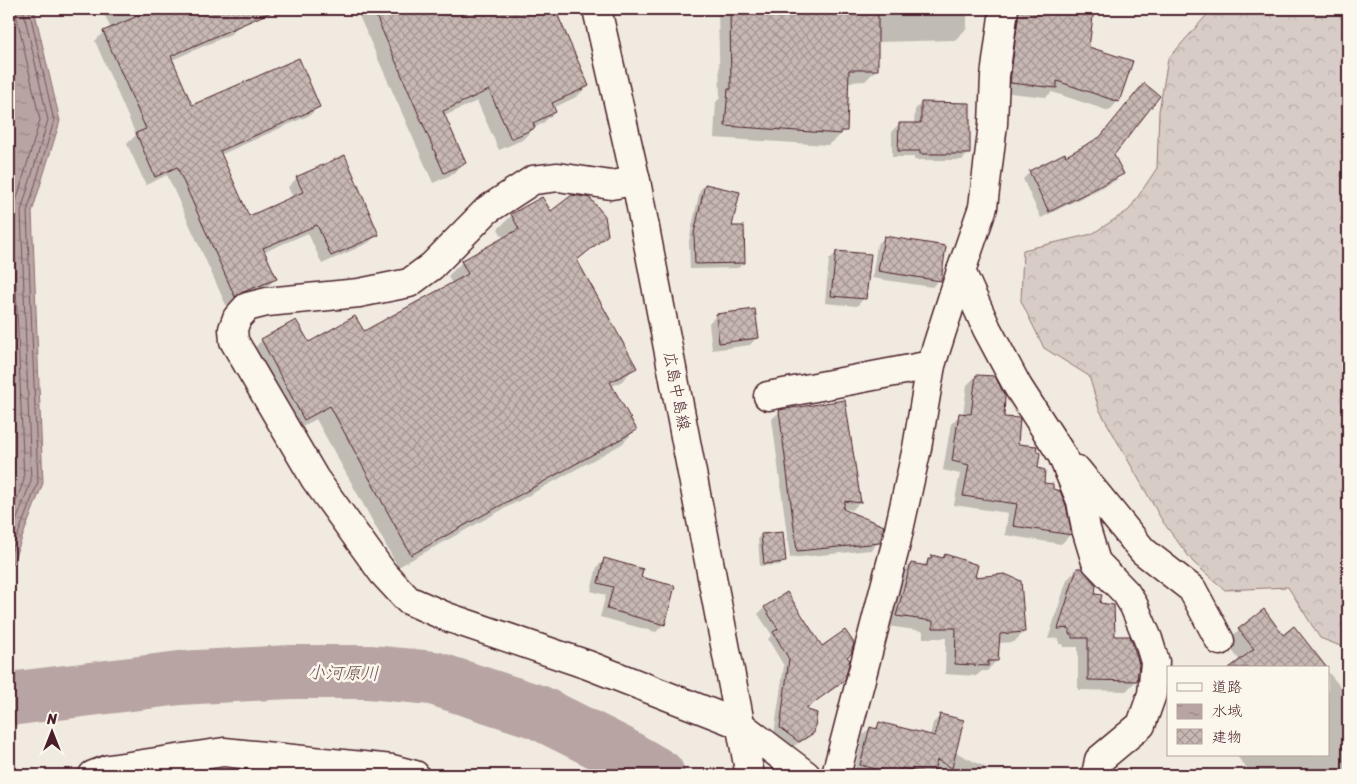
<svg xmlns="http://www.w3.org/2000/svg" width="1357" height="784" font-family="Sriracha,'Klee One',sans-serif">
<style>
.forest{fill:url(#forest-crowns);stroke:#917678}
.water{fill:url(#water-ripples);stroke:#8c6f72}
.shadow{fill:#0003}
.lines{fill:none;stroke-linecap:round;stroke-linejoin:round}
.shore{stroke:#76545b;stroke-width:1}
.river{stroke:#b8a4a2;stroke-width:54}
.building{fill:url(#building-cross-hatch);stroke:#4a1f2b}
.street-casing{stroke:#4a1f2b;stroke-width:31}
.primary-casing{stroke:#4a1f2b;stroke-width:31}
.street{stroke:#fbf7ec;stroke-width:28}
.primary{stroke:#fbf7ec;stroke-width:28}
.labels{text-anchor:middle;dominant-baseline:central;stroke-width:5;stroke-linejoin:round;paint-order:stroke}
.street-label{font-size:16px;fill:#4a1f2b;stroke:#fbf7ec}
.water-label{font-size:18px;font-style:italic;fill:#704e55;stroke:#fbf7ec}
</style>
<defs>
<pattern id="forest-crowns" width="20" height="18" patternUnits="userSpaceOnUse" patternTransform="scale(1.25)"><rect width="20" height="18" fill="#d8ccc6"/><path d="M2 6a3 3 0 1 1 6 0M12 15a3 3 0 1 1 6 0" fill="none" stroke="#bbafaa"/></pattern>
<pattern id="water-ripples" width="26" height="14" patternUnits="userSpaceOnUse" patternTransform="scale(1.25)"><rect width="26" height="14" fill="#b8a4a2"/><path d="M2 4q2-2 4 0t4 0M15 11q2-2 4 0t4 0" fill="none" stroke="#988584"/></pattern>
<pattern id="building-cross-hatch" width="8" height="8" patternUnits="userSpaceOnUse" patternTransform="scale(1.25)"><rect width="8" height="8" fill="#c8b8b3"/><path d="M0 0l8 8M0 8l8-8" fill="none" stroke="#a49592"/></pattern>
</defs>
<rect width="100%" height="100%" fill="#f0eae0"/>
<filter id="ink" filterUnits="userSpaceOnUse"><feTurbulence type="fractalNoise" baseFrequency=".02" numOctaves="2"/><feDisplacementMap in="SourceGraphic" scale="10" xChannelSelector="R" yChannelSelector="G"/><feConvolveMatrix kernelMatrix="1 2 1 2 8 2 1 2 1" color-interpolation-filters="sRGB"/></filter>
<g filter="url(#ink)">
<!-- forest -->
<path class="forest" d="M1212,9H1348V649L1320,638L1288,587L1225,590L1193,562L1163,522L1099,409L1089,376L1044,348L1021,301L1023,250L1092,234L1129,210L1157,168L1159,111L1168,59Z"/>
<!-- water -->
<path class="water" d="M9,9H34L60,121L32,212L43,483L9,572Z"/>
<!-- shadow -->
<g class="shadow">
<path d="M102,9H233L240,25L231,34L172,60L192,107L319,106L310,115L220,155L248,217L293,198L288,187L297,178L378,234L368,243L322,264L308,233L264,252L275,279L266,288L226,305L167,175L146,185L127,144L136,135L95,41L104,32L111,29Z"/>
<path d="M356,9H554L588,86L576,97L553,108L555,112L543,123L534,128L522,140L499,150L477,101L444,116L464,163L453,174L433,183Z"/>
<path d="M718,9H967V28L955,40L877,42V69L865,81L847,82L845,130L833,142H831L828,145L714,138L716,102L720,98Z"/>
<path d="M1010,9H1092L1088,48L1118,101L1109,111L1052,92L1046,97L1002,92Z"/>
<path d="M1137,92L1113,155L1122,173L1115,181L1041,218L1023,179L1030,172L1066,158L1098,139Z"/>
<path d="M921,103L969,153L962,160H914V157H892V131L899,124H914L915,110Z"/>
<path d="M705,185L730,227L744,263L738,268L690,269L689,241L700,190Z"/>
<path d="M550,213L607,234L577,261L635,367L622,381L611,387L635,430L622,444L398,567L316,419L290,433L249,354L262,340L308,344L363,333L452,284L448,276L462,262L504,239L498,229L512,215Z"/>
<path d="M884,238L939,280L932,287L872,278L877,245Z"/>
<path d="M837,252L864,298L857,306L825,303L829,260Z"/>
<path d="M716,316L757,337L750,345L712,350L709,323Z"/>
<path d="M976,376L1003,418L1016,445L1037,469L1042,484L1070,535L1061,544L1005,535L1008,513L954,505L960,474L943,470L951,424L960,415H963L967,385Z"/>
<path d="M844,402L859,503L852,510L841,508L879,542L871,550L790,558L772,419L780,411Z"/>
<path d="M761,535L785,561L781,565L760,566L758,538Z"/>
<path d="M933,556L942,559L945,556L974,578L1024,632L1014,642L998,643L997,660L987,671H982L976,676L945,674L946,638H923V631L887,626L901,575L911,564L922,566Z"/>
<path d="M605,559L639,578L664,624L656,632L600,617L606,595L591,591L597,567Z"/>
<path d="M1077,569L1099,604L1136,681L1126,691L1078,690V647H1063V644H1059V638L1048,639L1067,580Z"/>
<path d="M787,594L822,648L846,658L837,686L804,710L813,733L806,739L792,747L774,734L784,666L768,639L772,635L758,614L764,608Z"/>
<path d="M1239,630L1283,636L1240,661L1226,642Z"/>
<path d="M1328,672L1348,696V775H1243L1249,771L1236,755H1328Z"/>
<path d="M940,716L955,752L985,767L981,775H866L854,772L863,735L870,728L874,729L879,724L930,736L933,723Z"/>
<path d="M227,769L286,775H221Z"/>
</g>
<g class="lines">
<!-- shore -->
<g class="shore">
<path d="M9,520L24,480L13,212L40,120L15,9"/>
<path d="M9,541L31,481L21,211L48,120L23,9"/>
<path d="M9,558L38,482L27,212L54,121L29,9"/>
</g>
<!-- river -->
<path class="river" d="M9,699L180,678L291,672H369L433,678L538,712L620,753L658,775"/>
</g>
<!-- building -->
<g class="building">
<path d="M154,9H278L171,56L192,105L299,58L320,107L220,151L249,216L303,192L296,177L345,155L379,235L331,256L317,225L263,248L277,279L243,292L235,297L177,167L155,177L136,133L146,129L103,31Z"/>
<path d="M373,9H555L589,86L552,103L556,112L533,123L535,128L511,139L489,90L443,111L466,163L444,173Z"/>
<path d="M730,9H878V70H849L847,131H841V134L725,126L728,89H731Z"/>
<path d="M1019,9H1094L1089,47L1133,61L1119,102L1057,81V88L1010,83Z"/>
<path d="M1144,83L1160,96L1114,155L1124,174L1049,212L1029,171L1065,153L1066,156L1100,137Z"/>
<path d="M921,102L970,103V154H920V151H898L899,123H921Z"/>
<path d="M705,184L740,192L732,226H744L745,263L695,264L694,234Z"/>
<path d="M572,195L590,198L605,216L608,235L577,260L637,368L610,382L637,430L411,555L330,406L304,420L261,339L296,320L309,342L355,316L364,331L468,274L461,261L519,229L511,214L542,197L551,211Z"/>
<path d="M884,236L946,246L941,281L878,271Z"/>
<path d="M836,251L871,254L866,299L831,296Z"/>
<path d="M755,309L759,338L719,343L716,314Z"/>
<path d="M976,375L995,376L1005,396L1004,417L1020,418L1018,444L1037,446L1036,451L1040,453L1038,468L1045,470L1044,483L1053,484V489L1060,491L1066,505L1072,535L1013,526L1017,504L963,496L969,465L952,461L959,413L971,414Z"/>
<path d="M845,400L861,503L845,501L843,509L884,526L880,543L797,551L779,410Z"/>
<path d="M783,532L786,562L764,564L761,534Z"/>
<path d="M945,554L978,565L975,577L1005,574L1021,581L1025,632L1000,634L998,661H988V666L955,664L956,628H933V621L896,616L911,563L927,566L928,559H931L932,555L943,558Z"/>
<path d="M604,558L643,569L641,577L675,586L665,625L607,609L613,587L598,583Z"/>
<path d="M1077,568H1082L1096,585L1095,594L1102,595L1100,603L1114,605L1115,636H1130L1139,664L1137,681L1088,680V638H1072V634H1069V628L1058,629Z"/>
<path d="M787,592L822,646L845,630L854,643L851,654L847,657L850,660L845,680L805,709L817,713L814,733L799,742L780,728L789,659L773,632L778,629L764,607Z"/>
<path d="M1264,609L1283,635L1294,626L1327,668H1229L1254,649L1238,629Z"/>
<path d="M940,714L964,720L952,768L937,760L933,775L902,768L899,775L860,765L870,727L877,729L879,722L935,736Z"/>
</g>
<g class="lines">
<!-- street casing -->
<g class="street-casing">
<g id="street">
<path d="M636,181L611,185L558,177L533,180L487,210L432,266L409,283L359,293L267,302L247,307L237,318L233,329L234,341L315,479L383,573L408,600L447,617L588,665L739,724L806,775"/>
<path d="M961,271L987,329L1018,387L1062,455L1081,501L1086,529L1096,562L1126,593L1134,606L1148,639L1155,662L1152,694L1141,725L1099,760L1096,775"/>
<path d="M768,396L931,365"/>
<path d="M1077,470L1143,551L1192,589L1220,641"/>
<path d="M93,775L109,769L224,752L392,769L415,775"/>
<path d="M836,775L895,548L917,448L931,365L961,271L983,207L993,124L995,76L1004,9"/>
</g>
</g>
<!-- primary casing -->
<g class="primary-casing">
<path id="primary" d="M597,9L636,181L750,775"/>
</g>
<!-- street -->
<use href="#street" class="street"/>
<!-- primary -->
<use href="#primary" class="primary"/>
</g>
</g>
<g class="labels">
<!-- street labels -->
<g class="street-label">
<text transform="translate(677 391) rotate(79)">広島中島線</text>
</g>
<!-- water labels -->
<g class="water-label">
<text transform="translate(343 673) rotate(1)">小河原川</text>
</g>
</g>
<!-- margin -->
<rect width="1357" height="784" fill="none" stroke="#fbf7ec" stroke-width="30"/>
<rect x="15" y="15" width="1327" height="754" fill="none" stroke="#4a1f2b" stroke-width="2" filter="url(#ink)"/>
<!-- legend -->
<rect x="1167" y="666" width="162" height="90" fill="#fbf7ec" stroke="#b4a19f"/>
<rect x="1177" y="683" width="25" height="8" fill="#fbf7ec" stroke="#b4a19f"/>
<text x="1212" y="692" font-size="15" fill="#4a1f2b">道路</text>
<rect x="1177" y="704" width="25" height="15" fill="url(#water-ripples)" stroke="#b4a19f"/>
<text x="1212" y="716" font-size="15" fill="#4a1f2b">水域</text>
<rect x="1177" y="729" width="25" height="15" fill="url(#building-cross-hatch)" stroke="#b4a19f"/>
<text x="1212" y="742" font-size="15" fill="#4a1f2b">建物</text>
<!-- north arrow -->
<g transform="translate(52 732)" stroke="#fbf7ec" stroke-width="4" paint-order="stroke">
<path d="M0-4L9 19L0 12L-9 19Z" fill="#4a1f2b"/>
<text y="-8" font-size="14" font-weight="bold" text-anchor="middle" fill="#4a1f2b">N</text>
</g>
</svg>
